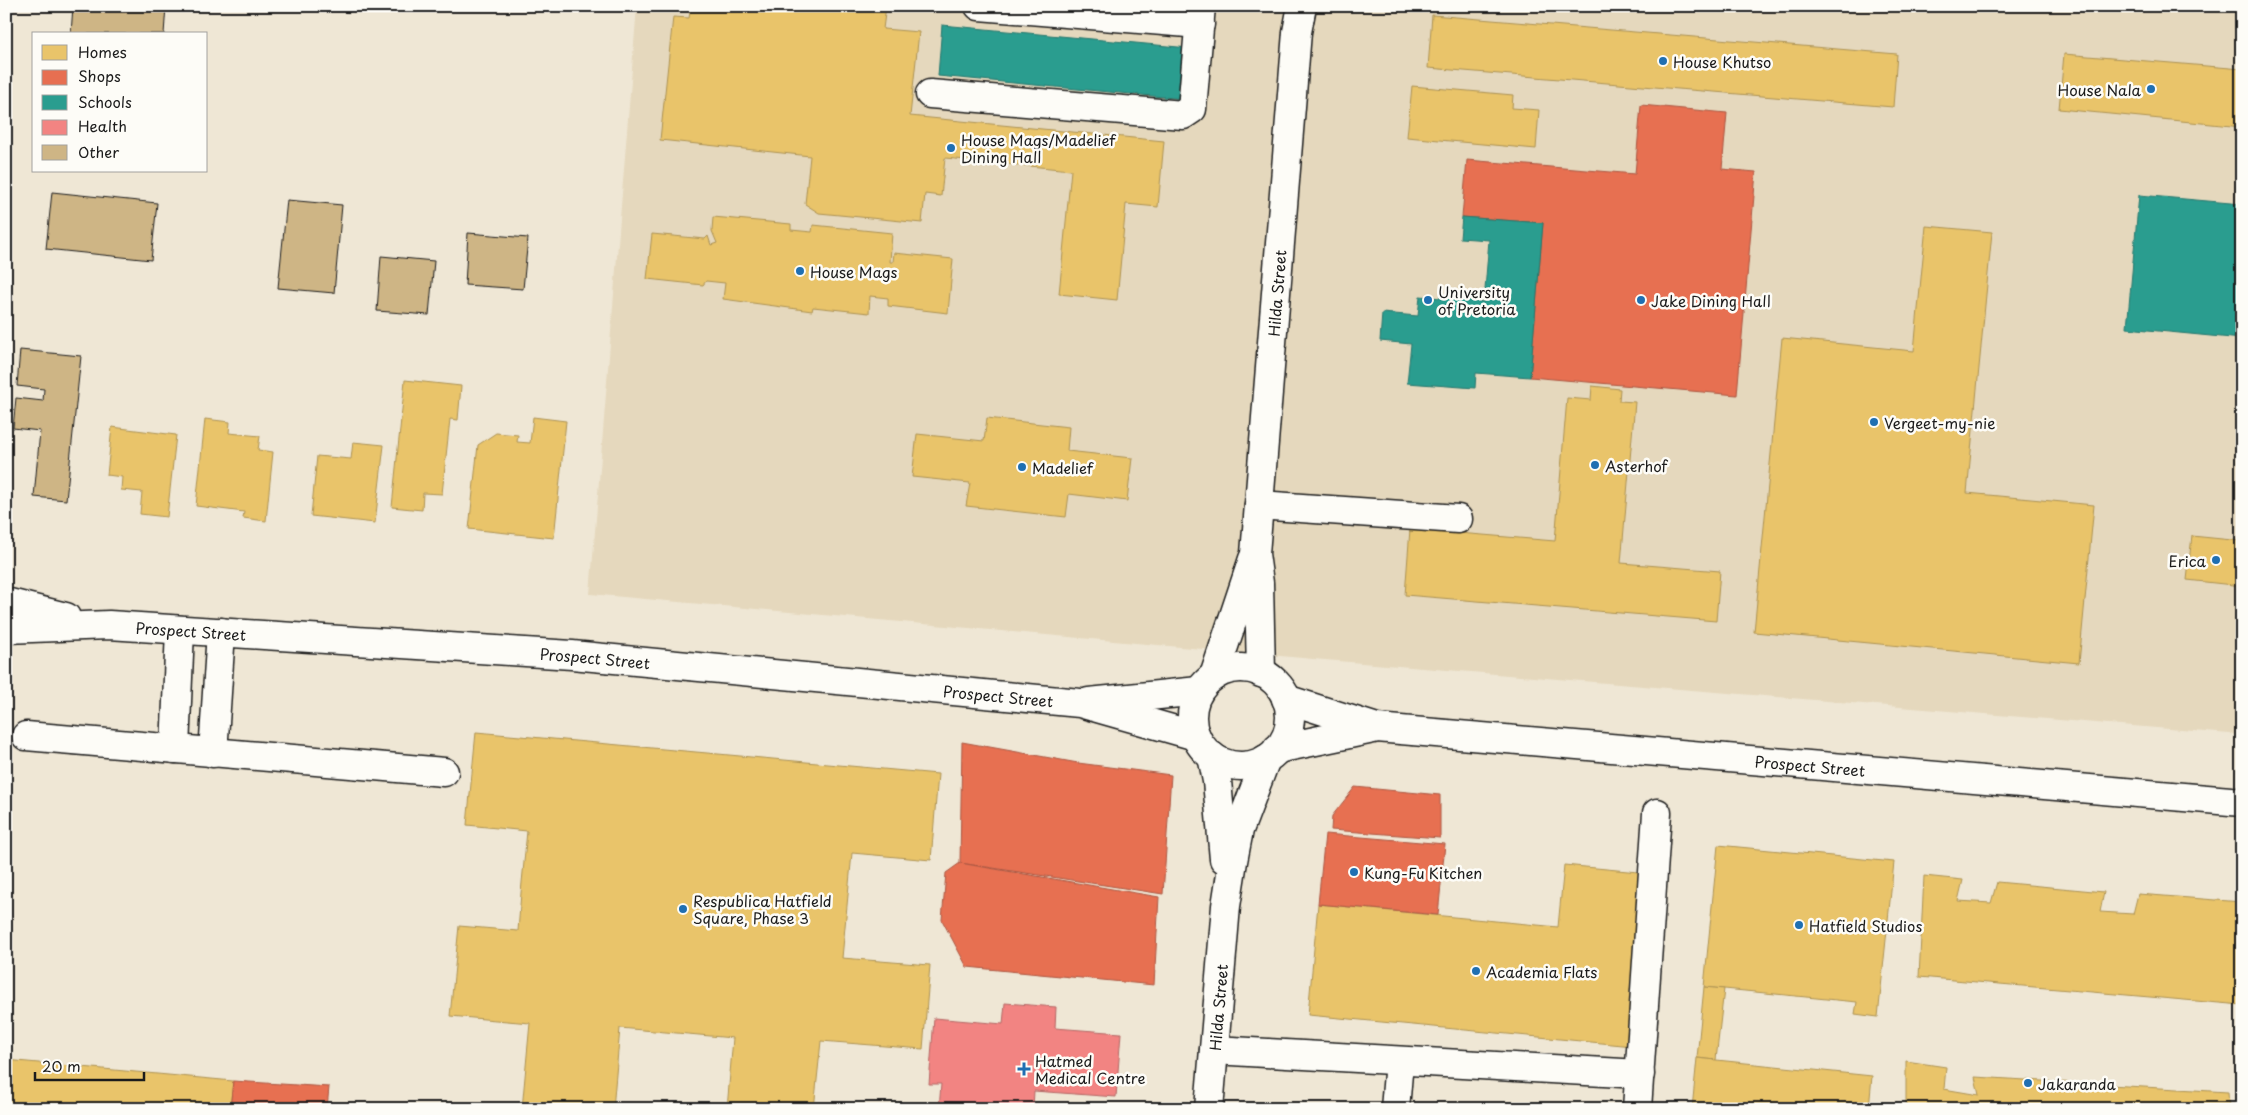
<svg xmlns="http://www.w3.org/2000/svg" width="2248" height="1115" font-family="'Playpen Sans',sans-serif">
<style>
.built{fill:#e5d8bd}
.homes{fill:#e9c46a;stroke:#ac9253}
.shops{fill:#e76f51;stroke:#aa5641}
.schools{fill:#2a9d8f;stroke:#26766c}
.health{fill:#f28482;stroke:#b26563}
.building{fill:#ceb585;stroke:#1c1c1c}
.lines{fill:none;stroke-linecap:round;stroke-linejoin:round}
.minor-casing{stroke:#1c1c1c;stroke-width:31}
.minor{stroke:#fdfcf7;stroke-width:28}
.poi-dot{fill:#1f6fb2;stroke:#fdfcf7;stroke-width:2}
.labels{text-anchor:middle;dominant-baseline:central;stroke-width:5;stroke-linejoin:round;paint-order:stroke}
.poi-label{font-size:15px;fill:#1c1c1c;stroke:#fdfcf7;text-anchor:start}
.street-label{font-size:15px;fill:#1c1c1c;stroke:#fdfcf7}
</style>
<rect width="100%" height="100%" fill="#efe7d5"/>
<filter id="ink" filterUnits="userSpaceOnUse"><feTurbulence type="fractalNoise" baseFrequency=".02" numOctaves="2"/><feDisplacementMap in="SourceGraphic" scale="10" xChannelSelector="R" yChannelSelector="G"/><feConvolveMatrix kernelMatrix="1 2 1 2 8 2 1 2 1" color-interpolation-filters="sRGB"/></filter>
<g filter="url(#ink)">
<!-- built -->
<path class="built" d="M637,6H2242V735L1313,659L590,594Z"/>
<!-- homes -->
<g class="homes">
<path d="M691,6H886L883,29L919,32L910,116L1164,141L1158,207L1126,204L1117,300L1059,294L1071,170L945,158L941,196L925,194L922,223L819,213L805,204L810,156L660,140L673,17L689,18Z"/>
<path d="M1432,15L1897,54L1893,107L1428,68Z"/>
<path d="M2064,54L2242,69V127L2059,109Z"/>
<path d="M1412,86L1513,95L1512,108L1539,110L1536,149L1407,137Z"/>
<path d="M713,217L791,224V230L812,232L813,225L892,233L890,262H893L894,253L953,259L948,313L888,306V298L870,296L869,313L813,307L812,311L723,299L725,283L706,281L703,285L647,279L652,234L705,239L708,236L711,245L717,243L712,231Z"/>
<path d="M1926,226L1992,232L1967,493L2094,505L2079,663L1754,632L1782,338L1914,351Z"/>
<path d="M405,380L461,386L458,420L450,419L442,494L423,493L422,510L392,507Z"/>
<path d="M1592,386L1620,389L1619,401L1635,402L1621,563L1720,571L1716,621L1405,595L1410,529L1555,541L1567,398L1591,400Z"/>
<path d="M533,417L566,421L554,538L469,529L478,445L496,433L518,435L517,442L530,443Z"/>
<path d="M987,418L1069,427L1067,451L1132,458L1127,501L1069,494L1066,517L966,506L970,483L912,477L917,434L984,441Z"/>
<path d="M205,419L230,422L229,433L260,436L258,450L273,452L266,521L243,518L244,512L196,506Z"/>
<path d="M112,427L176,435L167,517L140,514L142,492L121,490L122,477L107,475Z"/>
<path d="M353,442L384,445L375,523L311,516L317,456L351,459Z"/>
<path d="M2192,536L2242,541V586L2187,580Z"/>
<path d="M476,732L938,774L931,860L852,853L842,958L930,965L923,1049L821,1041L814,1109H727L733,1038L620,1028L613,1109H522L530,1023L450,1016L459,926L518,931L521,893L527,831L467,825Z"/>
<path d="M1718,845L1894,862L1878,1017L1855,1014L1857,1002L1704,987Z"/>
<path d="M1564,865L1649,873L1633,1046L1308,1015L1318,904L1558,927Z"/>
<path d="M1924,876L1963,880L1958,901L1991,903L1997,882L2104,892L2100,912L2133,914L2138,894L2242,902V1005L1919,977Z"/>
<path d="M1704,987L1724,989L1716,1060L1697,1058Z"/>
<path d="M1697,1058L1872,1076L1869,1109H1692Z"/>
<path d="M6,1060L233,1081L230,1109H6Z"/>
<path d="M1906,1061L1946,1067L1944,1089L1979,1095L1975,1077L2228,1092L2229,1109H1906Z"/>
</g>
<!-- shops -->
<g class="shops">
<path d="M1641,105L1727,113L1722,169L1756,172L1737,395L1530,377L1543,223L1462,217L1467,160L1635,174Z"/>
<path d="M962,742L1078,763L1171,775L1163,894L960,863Z"/>
<path d="M1355,787L1440,795V838L1331,830L1332,816Z"/>
<path d="M1325,834L1445,844L1438,915L1318,904Z"/>
<path d="M960,863L1159,897L1154,985L967,967L942,920L946,873Z"/>
<path d="M233,1081L329,1087L327,1109H230Z"/>
</g>
<!-- schools -->
<g class="schools">
<path d="M1122,6H1193L1192,13Z"/>
<path d="M942,25L1189,48L1185,99L938,76Z"/>
<path d="M2139,195L2242,204V339L2127,328Z"/>
<path d="M1462,217L1543,223L1530,377L1476,373L1475,388L1407,383L1411,344L1380,341L1382,313L1418,316L1420,296L1484,302L1489,240L1460,238Z"/>
</g>
<!-- health -->
<path class="health" d="M1005,1003L1056,1007L1055,1028L1121,1033L1116,1097L1034,1091L1033,1109H939L941,1084H929L934,1018L1003,1024Z"/>
<!-- building -->
<g class="building">
<path d="M73,6H166L164,34H71Z"/>
<path d="M283,6H351L350,12Z"/>
<path d="M52,192L157,203L151,260L46,249Z"/>
<path d="M287,200L342,205L334,293L278,288Z"/>
<path d="M468,233L528,238L523,289L465,285Z"/>
<path d="M381,256L434,261L429,315L377,311Z"/>
<path d="M20,350L81,356L66,500L34,497L40,431L13,428L16,398L43,401L44,389L17,386Z"/>
</g>
<g class="lines">
<!-- minor casing -->
<g class="minor-casing">
<g id="minor">
<path d="M979,6L1200,24"/>
<path d="M930,94L1183,115L1192,109L1201,6"/>
<path d="M1259,505L1458,519"/>
<path d="M6,602L66,617"/>
<path id="s1" d="M6,629L109,625L572,655L1080,703L1196,736"/>
<circle cx="1241" cy="717" r="49"/>
<path id="s2" d="M1261,673L1259,583L1255,554L1297,32L1302,6"/>
<path d="M1214,676L1253,559"/>
<path id="s3" d="M1286,699L1377,728L2242,802"/>
<path d="M1089,702L1199,691"/>
<path d="M26,736L444,772"/>
<path d="M175,749L180,630"/>
<path d="M1277,749L1373,729"/>
<path d="M213,753L221,632"/>
<path d="M1212,756L1217,781L1224,859"/>
<path d="M1214,1050L1640,1074"/>
<path id="s4" d="M1209,1109L1226,906L1233,861L1239,830L1266,759"/>
<path d="M1395,1109L1399,1061"/>
<path d="M1637,1109L1657,813"/>
</g>
</g>
<!-- minor -->
<use href="#minor" class="minor"/>
</g>
</g>
<!-- markers -->
<g class="poi-dot">
<circle cx="1663" cy="61" r="5"/>
<circle cx="2151" cy="89" r="5"/>
<circle cx="951" cy="148" r="5"/>
<circle cx="800" cy="271" r="5"/>
<circle cx="1428" cy="300" r="5"/>
<circle cx="1641" cy="300" r="5"/>
<circle cx="1874" cy="422" r="5"/>
<circle cx="1595" cy="465" r="5"/>
<circle cx="1022" cy="467" r="5"/>
<circle cx="2216" cy="560" r="5"/>
<circle cx="1354" cy="872" r="5"/>
<circle cx="683" cy="909" r="5"/>
<circle cx="1799" cy="925" r="5"/>
<circle cx="1476" cy="971" r="5"/>
<path d="M1021.5 1061.5h5v5h5v5h-5v5h-5v-5h-5v-5h5z"/>
<circle cx="2028" cy="1083" r="5"/>
</g>
<g class="labels">
<!-- poi labels -->
<g class="poi-label">
<text x="1673" y="61">House Khutso</text>
<text x="2141" y="89" text-anchor="end">House Nala</text>
<text x="961" y="139">House Mags/Madelief<tspan x="961" dy="17">Dining Hall</tspan></text>
<text x="810" y="271">House Mags</text>
<text x="1438" y="291">University<tspan x="1438" dy="17">of Pretoria</tspan></text>
<text x="1651" y="300">Jake Dining Hall</text>
<text x="1884" y="422">Vergeet-my-nie</text>
<text x="1605" y="465">Asterhof</text>
<text x="1032" y="467">Madelief</text>
<text x="2206" y="560" text-anchor="end">Erica</text>
<text x="1364" y="872">Kung-Fu Kitchen</text>
<text x="693" y="900">Respublica Hatfield<tspan x="693" dy="17">Square, Phase 3</tspan></text>
<text x="1809" y="925">Hatfield Studios</text>
<text x="1486" y="971">Academia Flats</text>
<text x="1035" y="1060">Hatmed<tspan x="1035" dy="17">Medical Centre</tspan></text>
<text x="2038" y="1083">Jakaranda</text>
</g>
<!-- street labels -->
<g class="street-label">
<text stroke="none"><textPath href="#s2" startOffset="381">Hilda Street</textPath></text>
<text stroke="none"><textPath href="#s1" startOffset="185">Prospect Street</textPath></text>
<text stroke="none"><textPath href="#s1" startOffset="590">Prospect Street</textPath></text>
<text stroke="none"><textPath href="#s1" startOffset="995">Prospect Street</textPath></text>
<text stroke="none"><textPath href="#s3" startOffset="530">Prospect Street</textPath></text>
<text stroke="none"><textPath href="#s4" startOffset="102">Hilda Street</textPath></text>
</g>
</g>
<!-- margin -->
<rect width="2248" height="1115" fill="none" stroke="#fdfcf7" stroke-width="25"/>
<rect x="12" y="12" width="2223" height="1090" fill="none" stroke="#1c1c1c" stroke-width="2" filter="url(#ink)"/>
<!-- legend -->
<rect x="32" y="32" width="175" height="140" fill="#fdfcf7" stroke="#a3a29f"/>
<rect x="42" y="45" width="25" height="15" fill="#e9c46a" stroke="#a3a29f"/>
<text x="78" y="58" font-size="15" fill="#1c1c1c">Homes</text>
<rect x="42" y="70" width="25" height="15" fill="#e76f51" stroke="#a3a29f"/>
<text x="78" y="82" font-size="15" fill="#1c1c1c">Shops</text>
<rect x="42" y="95" width="25" height="15" fill="#2a9d8f" stroke="#a3a29f"/>
<text x="78" y="108" font-size="15" fill="#1c1c1c">Schools</text>
<rect x="42" y="120" width="25" height="15" fill="#f28482" stroke="#a3a29f"/>
<text x="78" y="132" font-size="15" fill="#1c1c1c">Health</text>
<rect x="42" y="145" width="25" height="15" fill="#ceb585" stroke="#a3a29f"/>
<text x="78" y="158" font-size="15" fill="#1c1c1c">Other</text>
<!-- scale -->
<path d="M35 1072v8h109v-8" fill="none" stroke="#1c1c1c" stroke-width="2.5"/>
<text x="42" y="1072" font-size="15" fill="#1c1c1c" stroke="#fdfcf7" stroke-width="4" paint-order="stroke">20 m</text>
</svg>
